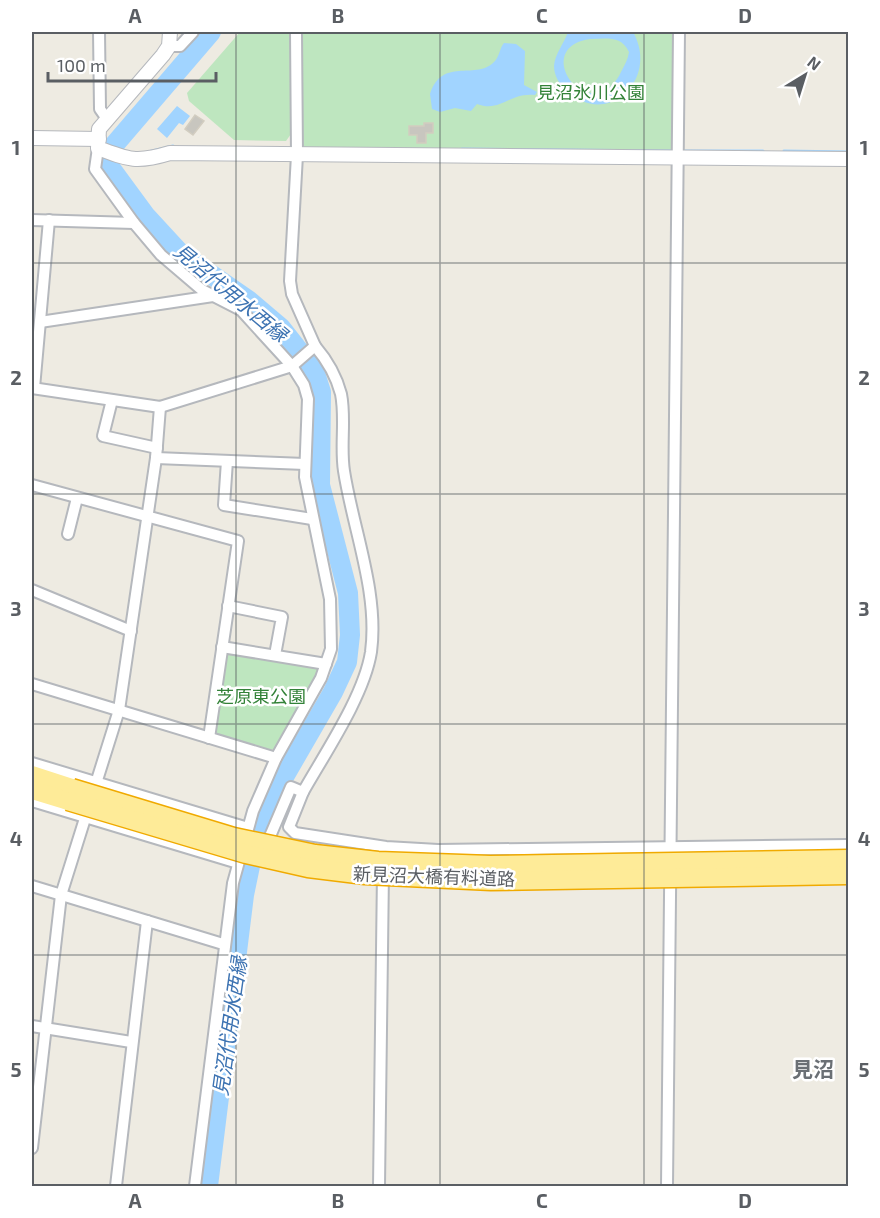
<svg xmlns="http://www.w3.org/2000/svg" width="880" height="1218" font-family="'Exo 2','Noto Sans JP',sans-serif">
<style>
.green{fill:#bee6bf}
.water{fill:#a1d4ff;fill-rule:evenodd}
.lines{fill:none;stroke-linecap:round;stroke-linejoin:round}
.stream{stroke:#a1d4ff;stroke-width:3}
.river{stroke:#a1d4ff;stroke-width:20}
.building{fill:#c8c6bf;stroke:#d2cdc0;stroke-width:1.5}
.minor-casing{stroke:#b5b8bd;stroke-width:14}
.tertiary-casing{stroke:#b5b8bd;stroke-width:16}
.trunk-casing{stroke:#f0aa00;stroke-width:21}
.minor{stroke:#fff;stroke-width:10}
.tertiary{stroke:#fff;stroke-width:14}
.trunk{stroke:#feeb98;stroke-width:18}
.trunk-bridge-casing{stroke:#f0aa00;stroke-width:21;stroke-linecap:butt}
.trunk-bridge{stroke:#feeb98;stroke-width:18}
.grid{fill:none;stroke:#5a5e63;stroke-width:1.5;stroke-opacity:0.55}
.labels{text-anchor:middle;dominant-baseline:central;stroke-width:5;stroke-linejoin:round;paint-order:stroke}
.park-label{font-size:18px;fill:#338238;stroke:#fff}
.street-label{font-size:18px;fill:#5a5e63;stroke:#fff}
.water-label{font-size:20px;font-style:italic;fill:#3d73b2;stroke:#fff}
.quarter-label{font-size:21px;font-weight:bold;fill:#6b7075;stroke:#fff}
.neatline{fill:none;stroke:#5a5e63;stroke-width:2}
.grid-label{font-size:20px;text-anchor:middle;font-weight:bold;fill:#5a5e63}
</style>
<rect width="100%" height="100%" fill="#eeebe2"/>
<!-- green -->
<g class="green">
<path d="M240,32H292L291,134L286,141L234,140L189,101L187,93Z"/>
<path d="M300,32H675L673,153L300,149Z"/>
<path d="M228,650L323,667L277,747L272,750L217,734L215,728Z"/>
</g>
<!-- water -->
<g class="water">
<path d="M568,32H633C660,79 607,130 566,90C559,84 554,75 554,66C555,53 564,44 568,32ZM590,39C606,39 621,35 629,52C628,59 625,64 622,70C593,134 527,48 590,39Z"/>
<path d="M504,43L516,44L525,51L524,85L537,92L535,95C509,92 501,113 477,104L471,111L455,108L440,112L432,109L430,94C442,57 474,80 493,63C500,57 499,49 504,43Z"/>
<path d="M177,106L190,116L183,125L179,123L167,138L157,129Z"/>
</g>
<g class="lines">
<!-- stream -->
<g class="stream">
<path d="M462,149L674,151"/>
<path d="M681,151H763"/>
<path d="M784,151L848,152"/>
<path d="M148,152L173,146"/>
</g>
<!-- river -->
<g class="river">
<path d="M211,32L115,144L108,156L109,166L145,215L180,253L248,300L281,328L314,370L321,392L320,485L348,593L350,635L347,662L333,692L277,789L261,830"/>
<path d="M208,1186L244,895L250,866"/>
</g>
</g>
<!-- building -->
<g class="building">
<path d="M195,115L204,121L193,135L185,129Z"/>
<path d="M424,123H433V133H426V143H417V135H409V126H424Z"/>
</g>
<g class="lines">
<!-- minor casing -->
<g class="minor-casing">
<g id="minor">
<path d="M99,32L100,109L107,119"/>
<path d="M169,46H180L193,32"/>
<path d="M98,148L95,169L134,223L161,255L202,290L241,310L292,366L304,385L308,399L305,477L330,599L331,649L321,678L276,758L253,811L233,883L195,1186"/>
<path d="M32,220L134,223"/>
<path d="M40,322L213,296"/>
<path d="M32,388L160,407L292,366L315,346L292,294L290,281L297,155L296,32"/>
<path d="M34,388L49,220"/>
<path d="M112,400L103,436L157,448"/>
<path d="M156,458L305,464"/>
<path d="M227,461L224,505L312,519"/>
<path d="M32,485L238,541L209,738"/>
<path d="M68,534L77,498"/>
<path d="M32,590L131,631"/>
<path d="M228,606L282,617L275,655"/>
<path d="M222,647L326,664"/>
<path d="M32,684L276,758"/>
<path d="M32,763L248,828"/>
<path d="M303,792C325,753 364,696 371,652C379,593 353,529 344,471C340,446 346,419 341,394C336,375 327,360 315,346"/>
<path d="M32,801L238,863"/>
<path d="M260,840L268,841L291,787L303,792L289,827L295,833L386,847L438,850L848,845"/>
<path d="M32,886L223,944"/>
<path d="M32,1026L131,1042"/>
<path d="M32,1148L61,895L119,710L156,458L160,407"/>
<path d="M116,1186L147,921"/>
<path d="M379,1186L383,872"/>
<path d="M667,1186L679,32"/>
</g>
</g>
<!-- tertiary casing -->
<g class="tertiary-casing">
<g id="tertiary">
<path d="M170,32L169,46L163,55L99,129L98,148C129,160 137,163 170,153L848,159"/>
<path d="M32,138L99,139"/>
</g>
</g>
<!-- trunk casing -->
<g class="trunk-casing">
<g id="trunk">
<path d="M32,775L72,788"/>
<path d="M32,790L68,801"/>
</g>
</g>
<!-- minor -->
<use href="#minor" class="minor"/>
<!-- tertiary -->
<use href="#tertiary" class="tertiary"/>
<!-- trunk -->
<use href="#trunk" class="trunk"/>
<!-- trunk-bridge casing -->
<g class="trunk-bridge-casing">
<g id="trunk-bridge">
<path d="M72,788L234,837L315,854L378,861L490,865L848,859"/>
<path d="M68,801L246,854L308,868L365,875L491,881L848,875"/>
</g>
</g>
<!-- trunk-bridge -->
<use href="#trunk-bridge" class="trunk-bridge"/>
</g>
<!-- grid -->
<path class="grid" d="M236,32V1186M440,32V1186M644,32V1186M32,263H848M32,494H848M32,724H848M32,955H848"/>
<g class="labels">
<!-- park labels -->
<g class="park-label">
<text x="591" y="92">見沼氷川公園</text>
<text x="261" y="696">芝原東公園</text>
</g>
<!-- street labels -->
<g class="street-label">
<text transform="translate(434 876) rotate(2)">新見沼大橋有料道路</text>
</g>
<!-- water labels -->
<g class="water-label">
<text transform="translate(231 292) rotate(40)">見沼代用水西縁</text>
<text transform="translate(229 1026) rotate(-82)">見沼代用水西縁</text>
</g>
<!-- quarter labels -->
<g class="quarter-label">
<text x="813" y="1068">見沼</text>
</g>
</g>
<!-- border -->
<rect width="880" height="1218" fill="none" stroke="#ffffff" stroke-width="66"/>
<!-- north arrow -->
<g transform="translate(805 75) rotate(38)" stroke="#ffffff" stroke-width="4.5" paint-order="stroke">
<path d="M0-4.5L10 22L0 15L-10 22Z" fill="#5a5e63"/>
<text y="-9" font-size="16" font-weight="bold" text-anchor="middle" fill="#5a5e63">N</text>
</g>
<!-- scale -->
<path d="M48 72v9h168v-9" fill="none" stroke="#5a5e63" stroke-width="3"/>
<text x="57" y="72" font-size="18" fill="#5a5e63" stroke="#ffffff" stroke-width="4.5" paint-order="stroke">100 m</text>
<rect x="33" y="33" width="814" height="1152" class="neatline"/>
<g class="grid-label">
<text x="135" y="23">A</text>
<text x="338" y="23">B</text>
<text x="542" y="23">C</text>
<text x="745" y="23">D</text>
<text x="16" y="155">1</text>
<text x="864" y="155">1</text>
<text x="16" y="385">2</text>
<text x="864" y="385">2</text>
<text x="16" y="616">3</text>
<text x="864" y="616">3</text>
<text x="16" y="846">4</text>
<text x="864" y="846">4</text>
<text x="16" y="1077">5</text>
<text x="864" y="1077">5</text>
<text x="135" y="1208">A</text>
<text x="338" y="1208">B</text>
<text x="542" y="1208">C</text>
<text x="745" y="1208">D</text>
</g>
</svg>
